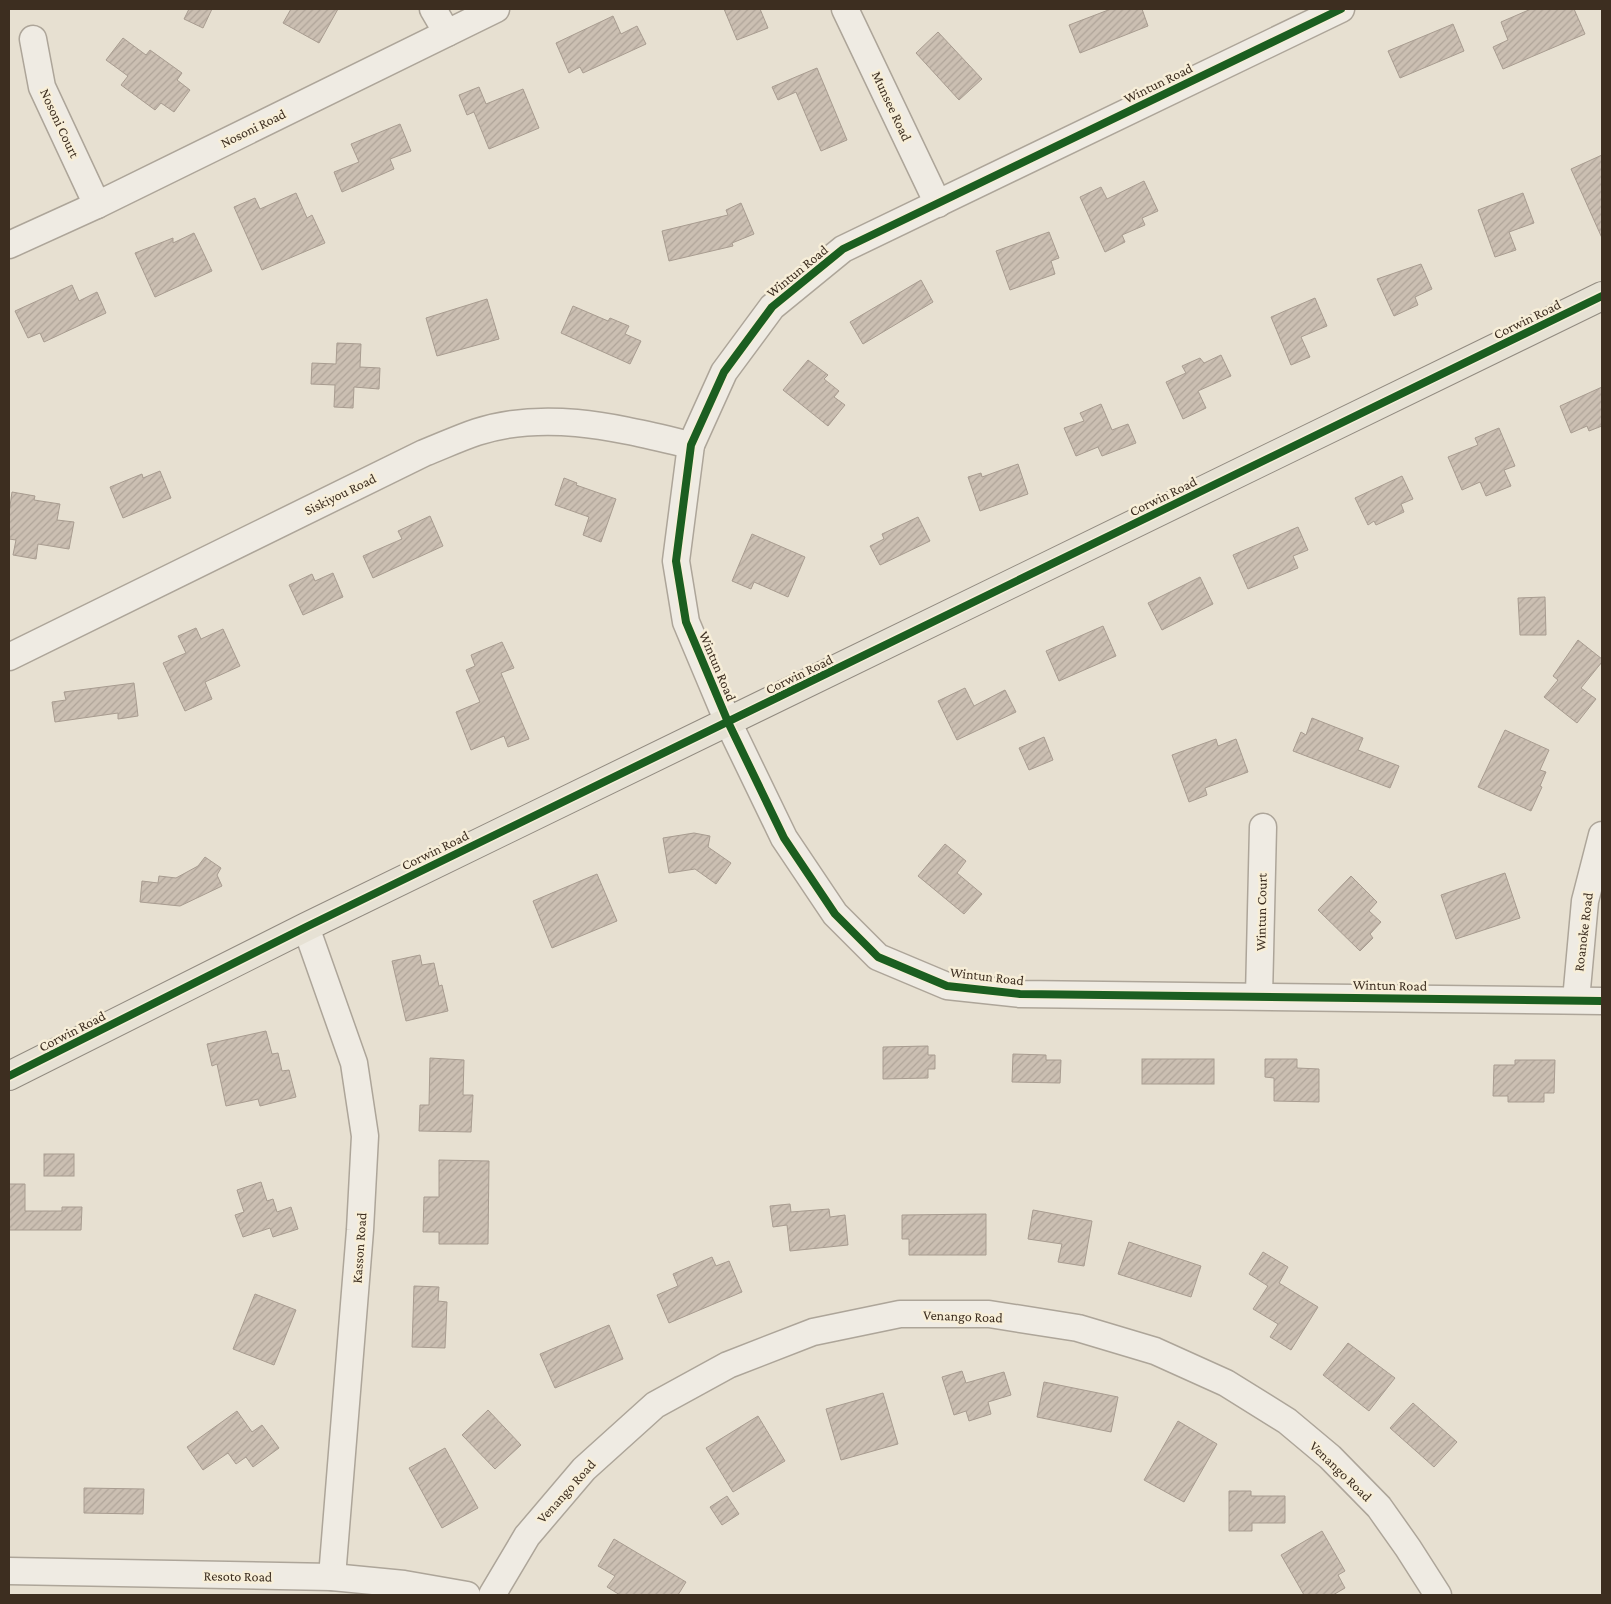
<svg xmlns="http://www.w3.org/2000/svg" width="1611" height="1604" font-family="'Crimson Pro',serif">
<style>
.building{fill:url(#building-hatch);stroke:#a89c90}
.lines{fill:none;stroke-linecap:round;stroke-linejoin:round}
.minor-casing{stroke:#ada599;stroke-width:29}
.major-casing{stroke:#928b80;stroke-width:30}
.minor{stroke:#efebe3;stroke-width:26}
.major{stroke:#e6e1d4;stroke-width:28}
.cycleway-casing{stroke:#f7eed8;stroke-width:11}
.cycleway{stroke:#1b5e20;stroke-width:8}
.labels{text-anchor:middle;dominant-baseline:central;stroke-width:5;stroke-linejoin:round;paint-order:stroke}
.street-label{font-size:14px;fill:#3d2e20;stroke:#f7eed8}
</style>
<defs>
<pattern id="building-hatch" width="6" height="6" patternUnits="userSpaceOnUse" patternTransform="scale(1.25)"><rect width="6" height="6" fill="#cbbfb2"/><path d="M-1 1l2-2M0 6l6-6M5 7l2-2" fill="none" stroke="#afa499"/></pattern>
</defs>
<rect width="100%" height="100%" fill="#e7e0d1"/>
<!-- building -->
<g class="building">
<path d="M189,9H212L203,28L184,19Z"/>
<path d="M291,9H338L319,43L283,23Z"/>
<path d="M724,9H760L768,28L737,40Z"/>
<path d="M1111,9H1142L1148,26L1080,53L1069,25Z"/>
<path d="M1531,9H1574L1585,34L1503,69L1493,47L1508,40L1501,22Z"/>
<path d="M613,16L621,34L637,26L646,44L583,73L580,67L569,73L556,43Z"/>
<path d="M1453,24L1464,51L1400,78L1388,51Z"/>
<path d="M938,32L982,79L959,100L916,53Z"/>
<path d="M123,38L146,55L150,50L182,73L177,80L190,90L174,112L161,103L155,110L121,85L128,76L106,60Z"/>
<path d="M817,68L847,140L821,151L796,92L778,100L772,87Z"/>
<path d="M479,87L486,104L523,89L539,128L489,149L474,112L467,115L459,95Z"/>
<path d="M400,124L411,151L390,159L394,169L342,192L334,172L359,162L351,144Z"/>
<path d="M1602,155V238L1571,169Z"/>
<path d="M1144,181L1158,211L1142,218L1145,225L1122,235L1125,242L1105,252L1080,197L1101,187L1107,199Z"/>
<path d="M296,193L307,218L312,215L325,243L262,270L234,207L255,198L260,209Z"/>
<path d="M1523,193L1534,223L1509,232L1516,250L1495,257L1478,210Z"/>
<path d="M741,203L754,234L732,243L733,246L669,261L662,231L728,215L726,210Z"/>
<path d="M1049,232L1059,258L1051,261L1055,274L1010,290L996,251Z"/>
<path d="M194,233L212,271L155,297L135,253L173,238V243Z"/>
<path d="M1421,264L1432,289L1415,297L1418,305L1394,316L1377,279Z"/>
<path d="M921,280L933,302L863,344L850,322Z"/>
<path d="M72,285L79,301L97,292L106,313L44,342L40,333L28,338L15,311Z"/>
<path d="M1315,298L1327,326L1301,337L1310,357L1291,365L1271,317Z"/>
<path d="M487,299L499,339L437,356L426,318Z"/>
<path d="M573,306L608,321L610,318L629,326L625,334L641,341L630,364L561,333Z"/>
<path d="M337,343L361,344L360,367L380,368L379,389L354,387L353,408L334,407L335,385L311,384L312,363L336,364Z"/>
<path d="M1221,355L1231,376L1198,391L1206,408L1183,419L1166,382L1186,373L1182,366L1200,358L1204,363Z"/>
<path d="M808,360L828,375L824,379L839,391L834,397L845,405L828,426L783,390Z"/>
<path d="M1602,387V426L1589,431L1587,426L1571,433L1560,406Z"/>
<path d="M1101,404L1112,430L1128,424L1136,443L1102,456L1098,447L1076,456L1064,428L1084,421L1080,413Z"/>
<path d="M1499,428L1515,466L1504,470L1511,486L1486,496L1480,482L1462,490L1448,457L1478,445L1475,438Z"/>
<path d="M1018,464L1028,494L980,511L968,477L981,473L982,477Z"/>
<path d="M160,471L171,498L123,518L110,487L142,474L143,478Z"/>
<path d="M1402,476L1413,499L1401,504L1404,512L1376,525L1374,521L1368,525L1355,498Z"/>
<path d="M564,478L577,483L576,485L616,499L601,542L583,535L589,517L555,505Z"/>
<path d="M12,492L35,496L34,500L60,504L57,520L74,522L69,549L38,544L36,559L13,555L16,540L9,539V513Z"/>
<path d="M430,516L443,546L373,578L363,556L402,539L398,531Z"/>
<path d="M918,517L930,541L880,565L870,546L884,539L882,534Z"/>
<path d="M1298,527L1308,550L1293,556L1298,568L1248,589L1233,555Z"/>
<path d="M752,534L805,557L788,597L754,582L751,589L732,581Z"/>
<path d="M333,573L343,597L303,615L289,585L312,574L315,581Z"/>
<path d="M1200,577L1213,604L1162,630L1148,603Z"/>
<path d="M1545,597L1546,635H1520L1518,598Z"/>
<path d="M1103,626L1116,656L1059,681L1046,651Z"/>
<path d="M196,628L201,639L223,629L240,666L205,682L212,699L185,711L163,663L186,653L178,636Z"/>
<path d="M1578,640L1602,659V662L1581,688L1596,699L1577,723L1544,697L1558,680L1553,676Z"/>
<path d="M502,642L514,668L501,673L529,739L508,747L504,736L471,750L456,712L480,702L466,670L475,666L471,655Z"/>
<path d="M134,683L138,716L118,719V713L55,722L52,702L66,700L64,692Z"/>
<path d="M965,688L974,706L1005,690L1016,712L957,740L938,701Z"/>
<path d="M1312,718L1363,738L1358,750L1399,766L1390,788L1293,751L1301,732L1306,735Z"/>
<path d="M1505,730L1549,750L1540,770L1546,772L1540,786L1542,787L1531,811L1478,787Z"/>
<path d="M1044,737L1053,760L1029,770L1019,748Z"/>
<path d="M1216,739L1218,746L1236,739L1248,772L1205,788L1207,795L1189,802L1172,755Z"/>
<path d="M694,833L710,836L708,847L731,863L716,884L695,869L669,873L663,838Z"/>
<path d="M945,844L966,861L957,873L982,894L964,914L918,876Z"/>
<path d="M205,857L221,868L217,875L222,886L180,906L140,902L142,881L158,883L159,876L176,878L198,866Z"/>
<path d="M1505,873L1520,918L1456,939L1441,895Z"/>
<path d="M597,874L617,921L552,948L533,901Z"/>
<path d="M1351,876L1377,902L1369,911L1381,922L1370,934L1373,938L1360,951L1318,910Z"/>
<path d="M420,955L422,965L434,963L439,986L442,985L448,1011L406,1021L392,961Z"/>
<path d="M266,1031L272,1054L278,1053L282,1071L289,1070L296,1097L260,1106L258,1099L226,1106L217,1064L212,1066L207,1044Z"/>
<path d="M928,1046V1055H935V1069H928V1078L883,1079V1047Z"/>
<path d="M1013,1054L1046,1055V1060H1061L1060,1083L1012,1082Z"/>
<path d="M430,1058L464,1060L463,1095H473L471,1132L419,1131L420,1105H429Z"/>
<rect x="1142" y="1059" width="72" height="25"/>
<path d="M1265,1059H1297V1068L1319,1069V1102L1274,1101V1078L1265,1077Z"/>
<path d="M1515,1060H1555L1554,1093H1544V1102H1508V1096H1493L1494,1065H1515Z"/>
<rect x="44" y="1154" width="30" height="22"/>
<path d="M439,1160L489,1161L488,1244H439V1232H423L424,1197H439Z"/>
<path d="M261,1182L267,1201L273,1199L277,1212L291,1207L298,1229L273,1237L270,1228L243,1237L235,1215L244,1212L237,1190Z"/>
<path d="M9,1184H25V1211H62V1207H82L81,1230H9Z"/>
<path d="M790,1204L791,1212L829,1209L830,1217L845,1215L848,1245L790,1251L787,1225L773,1227L770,1206Z"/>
<path d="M1033,1210L1092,1221L1084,1266L1058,1262L1062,1244L1028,1239Z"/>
<path d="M986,1214V1255H909V1239H902V1215Z"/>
<path d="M1129,1242L1201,1266L1191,1297L1118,1274Z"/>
<path d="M1263,1252L1288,1267L1279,1283L1318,1307L1291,1350L1270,1337L1278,1324L1253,1309L1268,1286L1249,1274Z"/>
<path d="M712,1257L716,1266L729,1261L742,1292L669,1323L657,1295L678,1286L673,1274Z"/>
<path d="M414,1286L439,1287L438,1301L447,1302L445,1348L412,1347Z"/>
<path d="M255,1294L296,1310L274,1365L233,1349Z"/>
<path d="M609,1325L623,1359L555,1388L540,1354Z"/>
<path d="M1348,1343L1395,1378L1369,1411L1323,1375Z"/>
<path d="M962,1371L966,1383L1004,1372L1011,1395L988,1402L991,1414L969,1421L966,1411L954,1415L942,1377Z"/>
<path d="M1044,1382L1118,1397L1111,1432L1037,1417Z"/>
<path d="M883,1393L898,1444L841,1460L826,1409Z"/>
<path d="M1413,1403L1457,1442L1434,1467L1390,1428Z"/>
<path d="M488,1410L521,1445L495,1469L462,1435Z"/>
<path d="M237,1411L252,1432L262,1425L279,1448L253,1467L246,1457L236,1464L228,1453L203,1470L187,1447Z"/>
<path d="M758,1416L785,1461L733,1492L706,1448Z"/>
<path d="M1178,1421L1217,1444L1184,1502L1144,1480Z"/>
<path d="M445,1448L478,1508L442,1528L409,1468Z"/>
<path d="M84,1488L144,1489L143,1514L84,1513Z"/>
<path d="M1229,1491H1251V1496H1285V1523H1252V1531H1229Z"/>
<path d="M727,1496L739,1514L722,1525L710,1507Z"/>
<path d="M1322,1531L1345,1571L1338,1575L1345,1588L1333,1595H1304L1281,1555Z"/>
<path d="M614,1539L686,1582L678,1595H620L607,1587L615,1576L598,1566Z"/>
</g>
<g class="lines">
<!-- minor casing -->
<g class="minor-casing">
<g id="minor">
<path d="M433,9L447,33"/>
<path d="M845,9L938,204"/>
<path d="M1341,9L843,249L772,307L724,372L691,445L676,561L686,622L728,722L784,838L835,914L878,957L947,986L1020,994L1602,1001"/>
<path d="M33,39L42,87L97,205"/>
<path d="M9,245L97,205L496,9"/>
<path d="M9,657L424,453C442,446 459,438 477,432C549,409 621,429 691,445"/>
<path d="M306,927L354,1063L365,1136L360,1230L332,1577"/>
<path d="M1259,996L1263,827"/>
<path d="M1576,1000L1585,901L1602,835"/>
<path d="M9,1571L332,1577L404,1584L467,1595"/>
<path d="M492,1595L527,1536L584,1469L655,1405L728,1365L813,1332L900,1314H989L1078,1328L1155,1351L1226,1383L1287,1421L1330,1457L1379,1507L1408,1548L1438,1595"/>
</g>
</g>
<!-- major casing -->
<g class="major-casing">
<path id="major" d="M9,1076L306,927L1602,296"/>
</g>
<!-- minor -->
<use href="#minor" class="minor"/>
<!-- major -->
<use href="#major" class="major"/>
<!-- cycleway casing -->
<g class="cycleway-casing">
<g id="cycleway">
<path d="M1341,9L843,249L772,307L724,372L691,445L676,561L686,622L728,722L784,838L835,914L878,957L947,986L1020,994L1602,1001"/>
<path d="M9,1076L306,927L1602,296"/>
</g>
</g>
<!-- cycleway -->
<use href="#cycleway" class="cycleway"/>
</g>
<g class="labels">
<!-- street labels -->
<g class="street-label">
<text transform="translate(1158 83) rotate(-26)">Wintun Road</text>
<text transform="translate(892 106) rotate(65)">Munsee Road</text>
<text transform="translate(60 123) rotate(65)">Nosoni Court</text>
<text transform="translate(253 128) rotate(-26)">Nosoni Road</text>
<text transform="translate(797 271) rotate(-39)">Wintun Road</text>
<text transform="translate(1527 319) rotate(-26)">Corwin Road</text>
<text transform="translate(340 494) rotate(-26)">Siskiyou Road</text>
<text transform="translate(1163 496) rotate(-26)">Corwin Road</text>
<text transform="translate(718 666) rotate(67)">Wintun Road</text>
<text transform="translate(799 674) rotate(-26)">Corwin Road</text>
<text transform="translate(435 850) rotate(-26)">Corwin Road</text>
<text transform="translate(1261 912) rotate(-89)">Wintun Court</text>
<text transform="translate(1583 932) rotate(-83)">Roanoke Road</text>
<text transform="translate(987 976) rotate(7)">Wintun Road</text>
<text transform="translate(1390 985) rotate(1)">Wintun Road</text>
<text transform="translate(72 1031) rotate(-27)">Corwin Road</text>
<text transform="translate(359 1248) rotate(-86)">Kasson Road</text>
<text transform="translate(963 1316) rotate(2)">Venango Road</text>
<text transform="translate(1341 1471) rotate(44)">Venango Road</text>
<text transform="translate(566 1491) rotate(-48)">Venango Road</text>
<text transform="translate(238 1576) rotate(1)">Resoto Road</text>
</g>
</g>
<!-- border -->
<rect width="1611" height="1604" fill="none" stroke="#3d2e20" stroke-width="20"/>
</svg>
